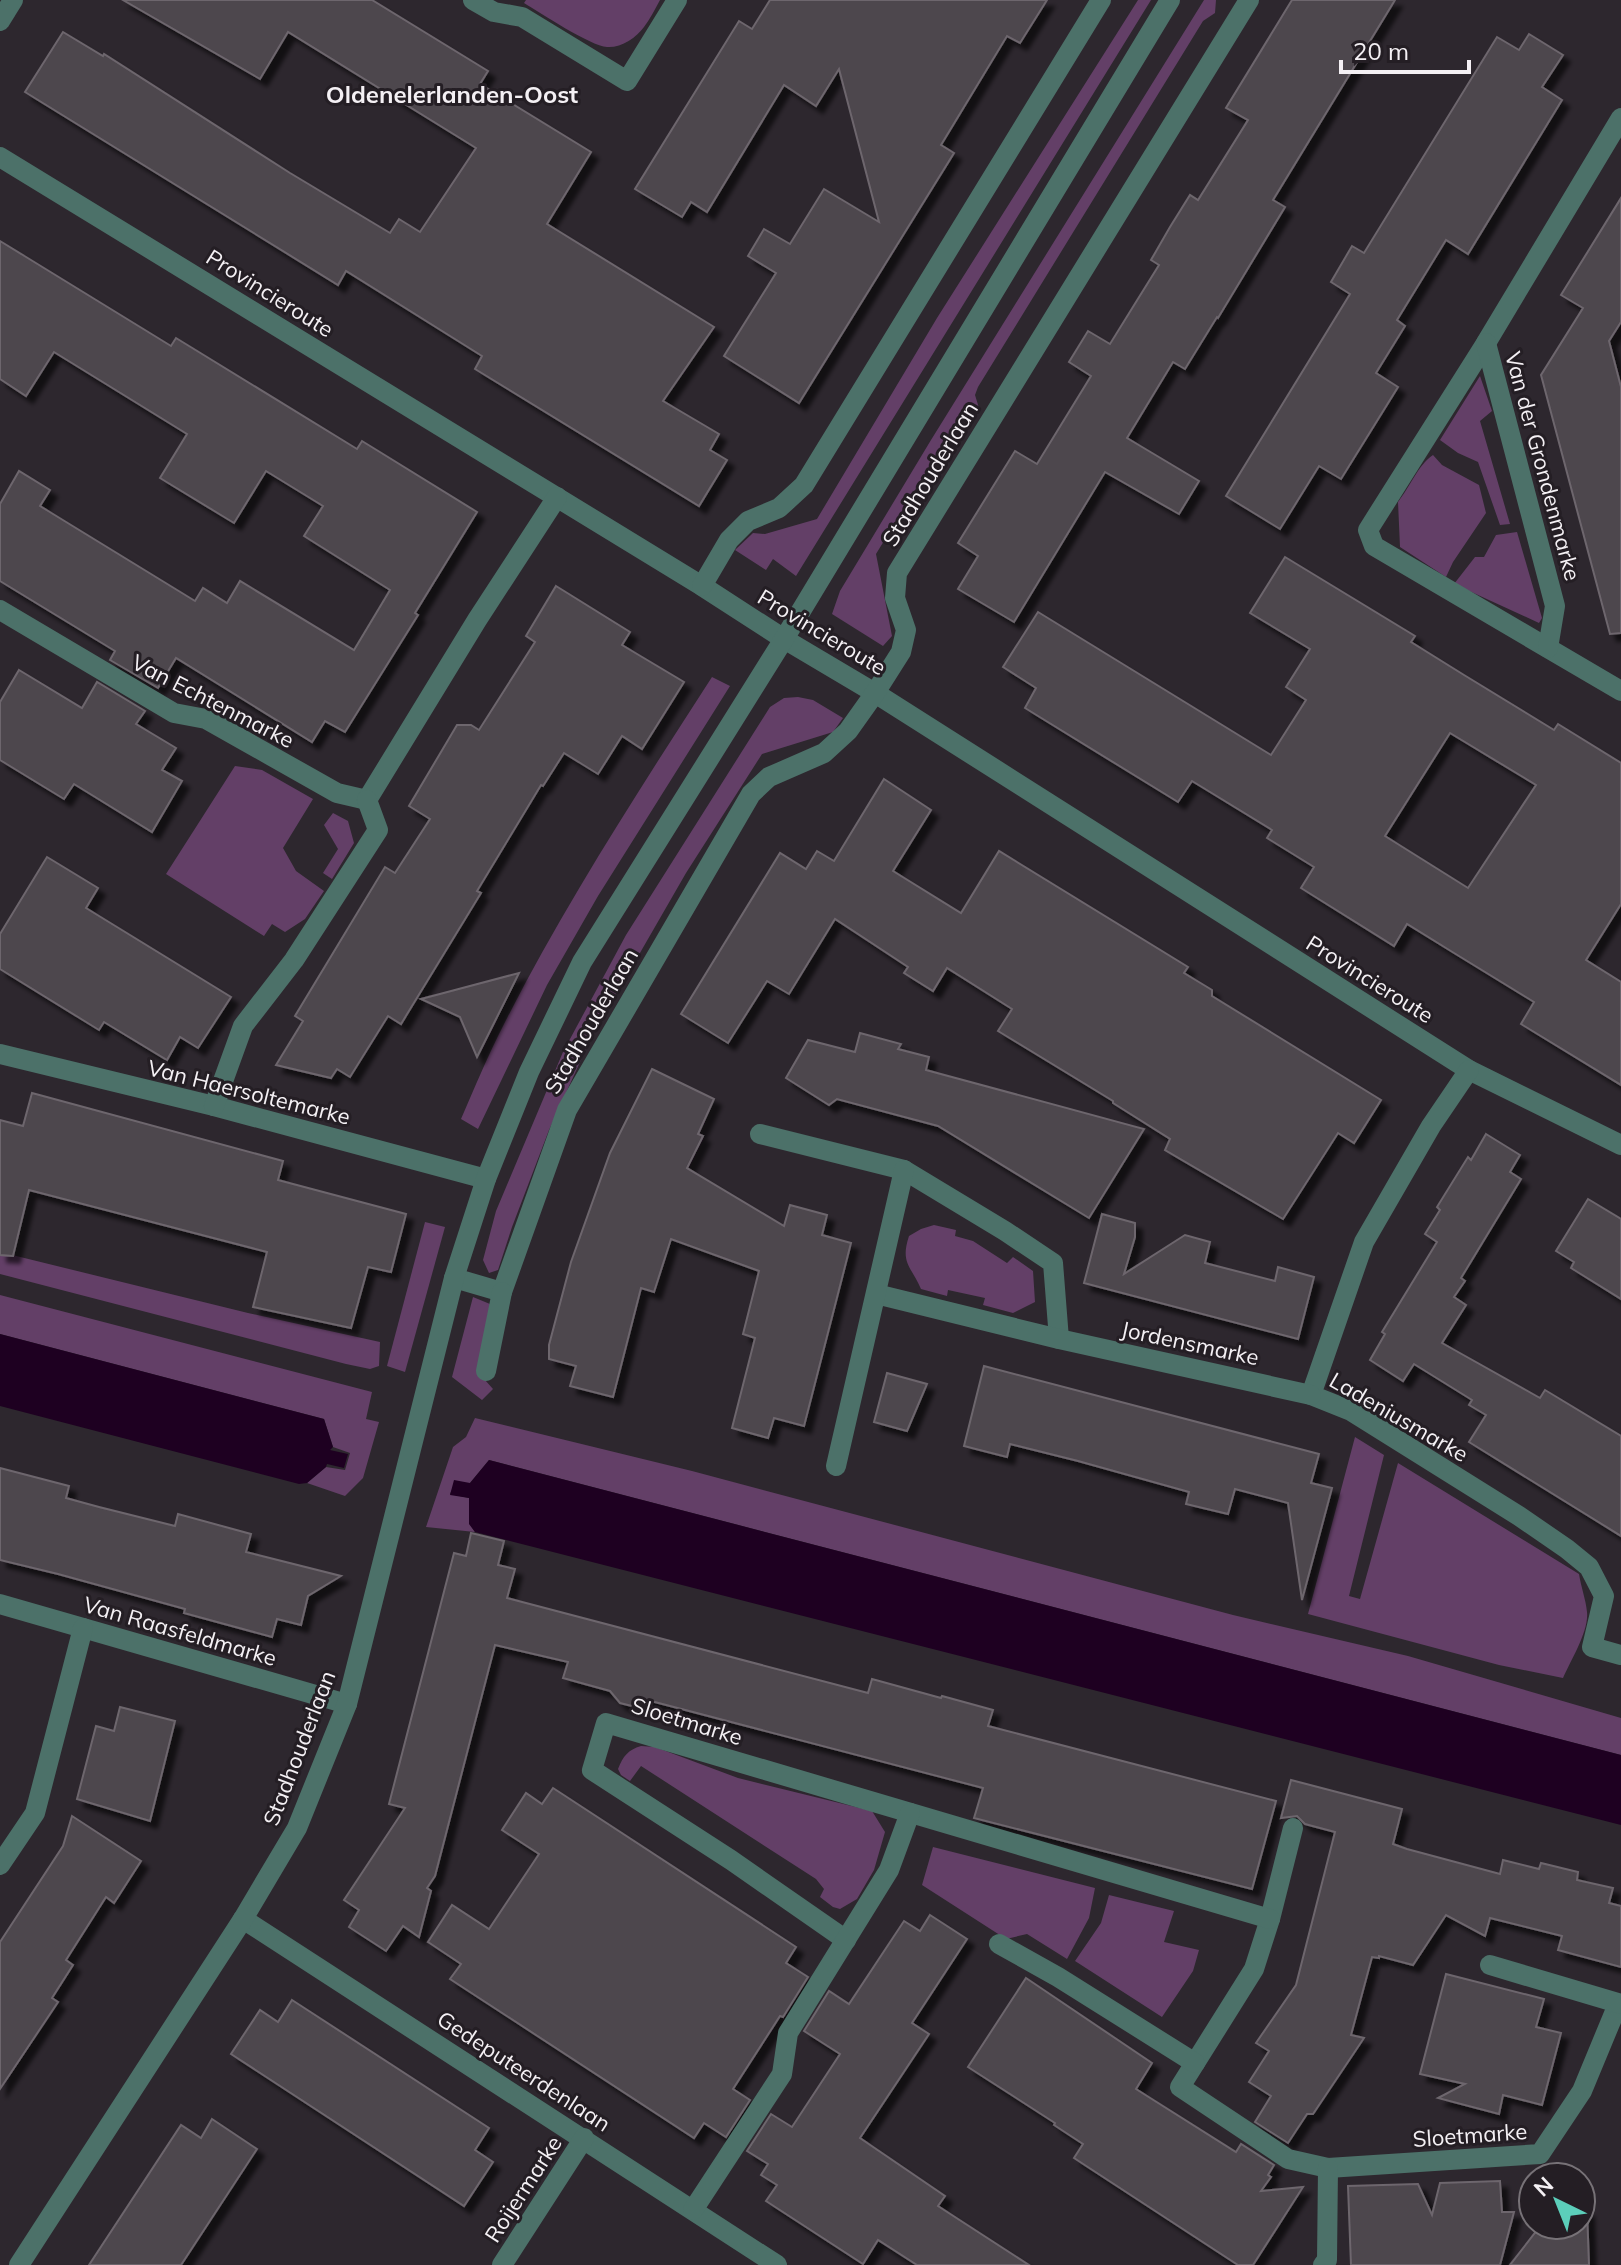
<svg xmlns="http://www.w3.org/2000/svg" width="1621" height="2265" font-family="Mulish,sans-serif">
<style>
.green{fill:#633f67}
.water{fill:#1e0021}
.building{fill:#4d464d;stroke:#6d666d;stroke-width:2;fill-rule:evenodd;filter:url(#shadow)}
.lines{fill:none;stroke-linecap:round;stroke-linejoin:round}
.minor{stroke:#4c7169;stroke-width:20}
.tertiary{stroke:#4c7169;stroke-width:20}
.labels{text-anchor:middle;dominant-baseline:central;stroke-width:6;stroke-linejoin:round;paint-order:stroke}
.street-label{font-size:22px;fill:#f4f0f4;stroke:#241e24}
.neighbourhood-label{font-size:24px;font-weight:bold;fill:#f4f0f4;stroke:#241e24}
</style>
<defs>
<filter id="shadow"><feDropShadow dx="7" dy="7" stdDeviation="2" flood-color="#0009"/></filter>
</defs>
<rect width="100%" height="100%" fill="#2d272e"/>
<!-- green -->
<g class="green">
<path d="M526,0H660C655,9 650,19 644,27C636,38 621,48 607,47C590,46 541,13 524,3Z"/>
<path d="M1138,0H1151L796,576L773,559L766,570L735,550L753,533L765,534L817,519L937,318Z"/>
<path d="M1204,0H1216L1215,13L1203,21L978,387L975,395L979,408L962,413L876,554L892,636L883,646L832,614L840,591L931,440Z"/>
<path d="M1480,376L1492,411L1480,421L1510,524L1500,525L1478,462L1458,453L1440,440Z"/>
<path d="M1433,455L1442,465L1479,485L1486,513L1453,562L1446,577L1400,547L1398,502C1410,487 1418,465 1433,455Z"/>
<path d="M1517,532L1542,618L1539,623L1454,584L1475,557H1484L1496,535Z"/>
<path d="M712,677L730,686L598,896L547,985L478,1129L461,1119C475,1087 488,1055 504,1024C565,904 639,790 712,677Z"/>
<path d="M798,697L813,700L843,718L833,732L762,754L686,873L591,1038L549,1130L512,1227L498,1270L489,1273L483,1260L496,1211L563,1052L626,935L770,707L784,698Z"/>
<path d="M235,766L262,770L313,799L283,848L296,871L324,891L305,919L285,932L272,924L264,936L166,874Z"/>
<path d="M333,813L348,821L354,843L332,879L323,873L338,849L324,825Z"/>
<path d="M425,1222L445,1227L405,1372L387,1366Z"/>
<path d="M934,1225L956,1230L955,1236L973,1241L1007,1263L1013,1257L1033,1271L1035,1302L1013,1313L983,1305L985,1298L948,1290L947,1296L921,1289C911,1266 900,1263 909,1236L921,1229Z"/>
<path d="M0,1252L248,1313L380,1342L379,1366L370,1369L346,1364L0,1274Z"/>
<path d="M0,1295L372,1392L366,1419L379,1422L363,1478L345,1496L307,1483L326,1467L345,1470L350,1453L333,1447L324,1419L0,1334Z"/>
<path d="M473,1297L490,1304L477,1371L493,1389L482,1400L452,1377Z"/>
<path d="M475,1418L692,1471L1233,1615L1408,1656L1621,1718V1755L489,1460L470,1483L453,1487L450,1494L469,1498V1523L475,1532L426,1527L453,1447L466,1437Z"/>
<path d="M1355,1437L1384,1455L1349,1596L1360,1599L1398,1463L1579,1574C1581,1587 1586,1600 1587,1612C1589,1631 1571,1660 1563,1678L1499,1665L1308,1614Z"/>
<path d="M641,1746L655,1747L738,1778L872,1811L885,1832L874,1870L857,1899L840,1909L833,1907L820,1897L824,1889L816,1879L641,1766L630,1781L621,1775L618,1769C623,1756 628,1750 641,1746Z"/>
<path d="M933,1847L1095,1888L1089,1918L1067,1959L1027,1934L1006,1939L922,1885Z"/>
<path d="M1109,1895L1174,1911L1164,1942L1199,1950L1193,1971L1162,2017L1075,1961L1101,1923Z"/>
</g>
<!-- water -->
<g class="water">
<path d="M0,1334L324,1419L333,1447L330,1450L348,1454L344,1468L327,1464L326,1467L307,1483L299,1484L0,1406Z"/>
<path d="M489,1460L1621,1755V1825L475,1532L469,1524V1498L450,1495L454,1480L470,1483Z"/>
</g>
<!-- building -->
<g class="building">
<path d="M123,0H372L488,71L480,84L591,152L547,224L714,327L663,401L719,434L710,450L727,460L699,506L475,369L482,356L346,271L338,285L25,92L63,32L103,56L104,54L290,173L390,233L399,219L420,232L476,148L288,32L260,79Z"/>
<path d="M770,0H1047L1020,43L1007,36L941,145L954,153L799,403L724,356L776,273L748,256L764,229L790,244L824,189L879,222L839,69L816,106L784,85L707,212L691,202L682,217L635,189L739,21L752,29Z"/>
<path d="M1292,0H1395L1273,200L1285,207L1218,318L1217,317L1185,369L1173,362L1127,438L1199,481L1179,514L1105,472L1014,622L958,589L978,556L958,543L1015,451L1037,464L1091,376L1069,362L1088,331L1110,344L1136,302L1159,265L1151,260L1170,227L1190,195L1198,200L1248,120L1226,108Z"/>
<path d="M1529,34L1563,55L1542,87L1562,100L1468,254L1446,240L1397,320L1405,326L1376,373L1398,387L1341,479L1319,466L1280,529L1226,496L1350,294L1331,282L1352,246L1364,253L1497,37L1519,50Z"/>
<path d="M1621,198V322L1609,341L1621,387V633L1610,634L1541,375L1583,308L1561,295Z"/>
<path d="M0,241L171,346L176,338L357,449L362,441L477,512L415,613L418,615L345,732L325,721L312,742L176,658L158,688L110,660L115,651L0,581V504L19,471L50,490L40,506L195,601L203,588L227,603L240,581L354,650L390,590L304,536L323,506L266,471L234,523L160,478L187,434L54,352L26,396L0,379Z"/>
<path d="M1285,557L1415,636L1411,642L1464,675L1554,730L1558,724L1621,763V904L1586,960L1621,982V1085L1521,1024L1534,1002L1454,953L1407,924L1394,946L1301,888L1314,867L1267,838L1272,830L1192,781L1178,802L1025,708L1036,688L1003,667L1038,612L1271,755L1306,700L1286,687L1310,649L1250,613ZM1450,733L1536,785L1468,888L1385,836Z"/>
<path d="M556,586L630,632L622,645L684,682L642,749L622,736L598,774L564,753L543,786L541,785L477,891L481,893L401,1024L388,1016L350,1077L337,1069L331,1078L276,1065L303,1021L295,1016L385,867L395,873L430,819L409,806L457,725H471L479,730L535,642L526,636Z"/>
<path d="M19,670L82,708L97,682L145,711L136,724L176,748L162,770L182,781L152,832L74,784L64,799L0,760V702Z"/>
<path d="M884,779L931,810L893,871L961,913L999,851L1188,967L1184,973L1212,990V996L1381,1100L1354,1143L1338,1133L1283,1219L1165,1150L1170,1139L1113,1103V1101L998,1031L1012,1009L947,968L933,991L904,973L908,967L835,919L789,994L767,981L728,1043L681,1014L780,853L806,869L817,851L834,861Z"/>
<path d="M47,857L98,888L86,908L231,997L198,1048L180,1037L167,1060L104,1022L99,1030L0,969V934Z"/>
<path d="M519,973L477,1057L460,1017L421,999Z"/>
<path d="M860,1033L901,1044L898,1049L929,1057L926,1070L1144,1129L1089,1218L938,1126L837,1099L829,1105L786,1078L808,1040L855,1052Z"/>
<path d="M652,1069L714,1099L698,1134L703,1136L687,1168L784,1226L790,1205L827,1215L822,1235L851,1243L804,1426L774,1418L768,1438L732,1428L755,1338L743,1334L759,1271L671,1239L654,1292L641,1288L613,1397L570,1386L576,1366L549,1359V1345L571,1262L610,1153Z"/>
<path d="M32,1093L283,1161L278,1180L406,1214L391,1272L368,1267L351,1328L253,1307L267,1252L29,1190L13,1256L0,1255V1120L23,1126Z"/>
<path d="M1486,1134L1520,1155L1510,1172L1521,1179L1461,1278L1465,1281L1454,1297L1466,1305L1442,1343L1540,1398L1545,1390L1621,1436V1536L1469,1442L1486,1415L1469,1405L1472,1400L1414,1364L1403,1381L1370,1360L1385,1334L1382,1332L1437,1242L1425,1234L1440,1210L1437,1207L1468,1157L1471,1160Z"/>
<path d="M1588,1199L1621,1219V1299L1571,1268L1574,1262L1556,1251Z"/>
<path d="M1102,1214L1135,1223V1237L1124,1274L1185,1235L1210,1242L1205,1263L1275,1281L1278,1267L1314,1277L1298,1339L1084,1283Z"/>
<path d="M984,1366L1319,1454L1311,1483L1332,1488L1302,1600L1288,1503L1235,1489L1228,1514L1186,1504L1189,1492L1078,1461L1010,1444L1007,1457L964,1446Z"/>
<path d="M887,1373L927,1384L907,1431L874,1422Z"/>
<path d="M0,1468L69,1486L66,1498L99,1507L175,1526L178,1514L251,1534L246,1552L341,1576L308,1596L301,1625L277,1619L272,1637L184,1613L185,1609L58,1574L0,1560Z"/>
<path d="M471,1533L504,1541L498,1565L515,1569L507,1598L868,1693L872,1679L941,1698L942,1696L993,1710L988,1726L1276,1801L1252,1889L974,1818L983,1788L647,1700L644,1709L620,1703L610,1691L563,1678L568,1662L495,1645L435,1876L427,1888L431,1891L419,1937L403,1926L386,1951L349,1927L359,1910L344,1900L405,1808L389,1804L454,1553L466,1556Z"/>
<path d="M120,1707L175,1721L150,1821L77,1799L96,1726L114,1731Z"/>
<path d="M1291,1780L1402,1809L1393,1844L1407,1849L1500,1874L1503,1860L1539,1869L1541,1863L1578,1872L1577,1880L1613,1888L1609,1903L1621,1906V1967L1558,1950L1562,1936L1490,1918L1485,1936L1446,1915L1413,1965L1379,1956V1958L1372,1957L1351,2035L1364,2038L1313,2114H1307L1288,2143L1255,2122L1271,2096L1249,2082L1269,2051L1256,2043L1296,1985L1335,1832L1305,1824L1297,1816L1281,1818Z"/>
<path d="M553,1788L796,1947L786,1963L808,1977L783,2017L780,2016L733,2089L750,2100L726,2137L704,2123L694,2138L450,1979L461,1964L428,1942L452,1905L489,1929L539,1854L502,1830L526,1793L542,1804Z"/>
<path d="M72,1816L141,1861L114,1903L106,1897L66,1960L73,1965L52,1998L58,2002L0,2089V1942L63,1846Z"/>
<path d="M930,1915L967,1939L912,2023L929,2034L860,2138L945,2196L938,2206L1029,2265H917L878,2240L863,2264L766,2201L777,2185L761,2175L768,2164L747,2151L771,2114L792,2127L840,2054L804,2031L829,1991L849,2004L904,1921L920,1931Z"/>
<path d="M1446,1974L1544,1999L1536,2027L1561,2033L1542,2105L1503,2095L1499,2114L1438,2098L1465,2084L1420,2074Z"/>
<path d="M1026,1978L1152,2063L1136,2089L1236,2152L1241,2144L1274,2165L1268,2175L1271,2177L1261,2191L1303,2187L1253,2265H1238L1074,2158L1083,2144L1054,2125L1055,2123L968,2067Z"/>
<path d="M292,2000L489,2128L475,2150L493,2162L464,2206L231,2054L260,2010L278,2022Z"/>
<path d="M212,2119L257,2149L181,2265H89L181,2125L201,2138Z"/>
<path d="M1500,2181L1502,2212H1514L1500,2265H1351L1348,2186L1418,2184L1432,2215L1440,2183Z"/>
<path d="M1581,2210H1587L1589,2265H1510L1541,2225H1581Z"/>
</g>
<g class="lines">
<!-- minor -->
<g class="minor">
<path d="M473,0L494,12L522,17L627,81L677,0"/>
<path d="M0,21L13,0"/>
<path d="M1621,118L1486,343L1368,530L1374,546L1621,691"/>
<path d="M0,157L702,586L784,639L875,693L1469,1070L1621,1145"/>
<path d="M1486,343L1555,606L1548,648"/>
<path d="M702,586L729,540L748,521L779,508L804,485L1101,0"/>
<path d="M0,610L174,713L206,719L337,793L367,800"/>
<path d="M367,800L477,620L557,497"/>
<path d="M0,1054L214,1106L486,1179"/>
<path d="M1469,1070L1431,1126L1364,1242L1311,1395L1351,1411L1519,1516L1567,1549L1589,1567L1604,1596L1592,1647L1621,1655"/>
<path d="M214,1106L243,1026L294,960L378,830L367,800"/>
<path d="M760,1134L904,1170L1005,1231L1053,1263L1059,1339"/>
<path d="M454,1278L502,1292L567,1110L751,794L769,777L824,753L848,731L875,693L901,652L906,630L895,598L897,573L1249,0"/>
<path d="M876,1294L1059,1339L1311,1395"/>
<path d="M486,1371L502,1292"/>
<path d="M836,1466L904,1170"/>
<path d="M0,1604L347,1704"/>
<path d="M1293,1828L1270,1919L1254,1969L1180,2087L1288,2159L1328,2168L1540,2154L1582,2091L1618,2004"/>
<path d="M0,1865L35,1813L83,1628"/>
<path d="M243,1919L777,2265"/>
<path d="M846,1940L731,1860L592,1770L606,1723L1270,1919"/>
<path d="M999,1944L1058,1977L1195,2063"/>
<path d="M1490,1965L1621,2004"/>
<path d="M693,2210L782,2074L788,2033L889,1870L910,1813"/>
<path d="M502,2265L584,2138"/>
<path d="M1323,2265L1327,2260L1328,2168"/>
</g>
<!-- tertiary -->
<path class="tertiary" d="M19,2265L243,1919L297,1828L347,1704L454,1278L486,1179L529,1072L582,962L784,639L1170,0"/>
</g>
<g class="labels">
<!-- street labels -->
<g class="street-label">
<text transform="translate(270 293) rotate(32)">Provincieroute</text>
<text transform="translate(1543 466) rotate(75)">Van der Grondenmarke</text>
<text transform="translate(930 474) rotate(-59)">Stadhouderlaan</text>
<text transform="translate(822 632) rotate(31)">Provincieroute</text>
<text transform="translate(213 701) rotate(27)">Van Echtenmarke</text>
<text transform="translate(1370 979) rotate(32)">Provincieroute</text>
<text transform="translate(591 1021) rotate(-60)">Stadhouderlaan</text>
<text transform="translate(249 1092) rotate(14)">Van Haersoltemarke</text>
<text transform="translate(1190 1343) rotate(12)">Jordensmarke</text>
<text transform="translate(1399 1417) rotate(30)">Ladeniusmarke</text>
<text transform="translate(180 1631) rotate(16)">Van Raasfeldmarke</text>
<text transform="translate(687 1721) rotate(17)">Sloetmarke</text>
<text transform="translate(299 1748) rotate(-69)">Stadhouderlaan</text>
<text transform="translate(524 2071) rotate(33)">Gedeputeerdenlaan</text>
<text transform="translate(1470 2135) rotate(-4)">Sloetmarke</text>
<text transform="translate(523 2189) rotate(-57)">Roijermarke</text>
</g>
<!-- neighbourhood labels -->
<g class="neighbourhood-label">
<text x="452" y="94">Oldenelerlanden-Oost</text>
</g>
</g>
<!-- north arrow -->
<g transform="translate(1557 2201) rotate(317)"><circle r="38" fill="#241e24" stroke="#777277" stroke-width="2"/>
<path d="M0-6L14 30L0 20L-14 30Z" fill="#5cceba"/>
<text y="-12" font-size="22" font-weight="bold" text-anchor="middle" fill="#f4f0f4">N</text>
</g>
<!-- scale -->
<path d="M1341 60v12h128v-12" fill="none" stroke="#f4f0f4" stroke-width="4"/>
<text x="1353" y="60" font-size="24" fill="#f4f0f4" stroke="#241e24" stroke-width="6" paint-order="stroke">20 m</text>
</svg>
